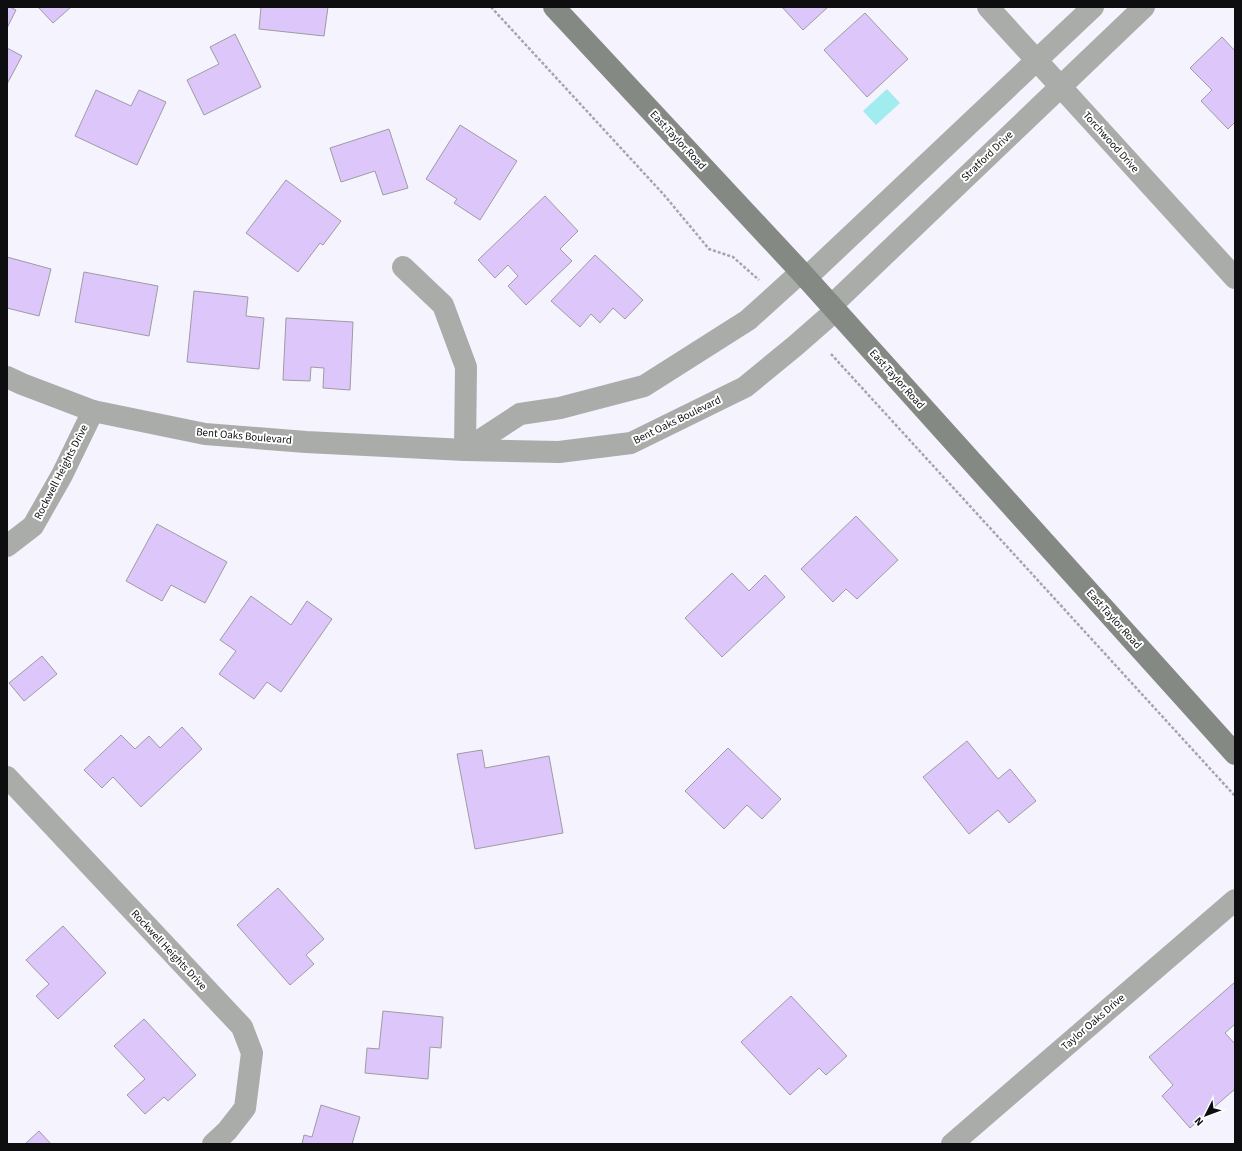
<svg xmlns="http://www.w3.org/2000/svg" width="1242" height="1151" font-family="'Source Sans 3',sans-serif">
<style>
.water{fill:#a1ecef}
.building{fill:#ddc7fa;stroke:#9e9ba3}
.lines{fill:none;stroke-linecap:round;stroke-linejoin:round}
.path{stroke:#a6a4ac;stroke-width:2.5;stroke-dasharray:3 2;stroke-linecap:butt}
.street{stroke:#aaaca9;stroke-width:22}
.secondary{stroke:#858984;stroke-width:22}
.labels{text-anchor:middle;dominant-baseline:central;stroke-width:4;stroke-linejoin:round;paint-order:stroke}
.street-label{font-size:11px;fill:#0e0d10;stroke:#fff}
</style>
<rect width="100%" height="100%" fill="#f5f3fd"/>
<!-- water -->
<path class="water" d="M887,89L900,103L876,125L863,111Z"/>
<!-- building -->
<g class="building">
<path d="M7,7H10L16,10L7,28Z"/>
<path d="M38,7H71L53,23Z"/>
<path d="M261,7H328L324,36L259,29Z"/>
<path d="M782,7H828L803,30Z"/>
<path d="M865,13L908,59L867,97L824,50Z"/>
<path d="M235,34L261,87L204,115L187,80L219,64L210,47Z"/>
<path d="M1222,37L1235,51V122L1228,129L1201,101L1212,90L1190,68Z"/>
<path d="M7,48L22,56L7,84Z"/>
<path d="M96,90L131,106L139,90L166,102L137,165L75,136Z"/>
<path d="M460,125L517,161L480,220L454,203L457,199L426,179Z"/>
<path d="M389,129L408,188L383,195L375,171L341,182L330,148Z"/>
<path d="M286,180L341,221L323,245L320,243L298,272L246,233Z"/>
<path d="M545,196L578,231L560,249L572,261L526,305L508,286L518,276L508,265L495,278L478,260Z"/>
<path d="M595,255L643,300L625,319L613,308L600,323L591,314L580,327L551,301Z"/>
<path d="M7,257L51,269L39,316L7,308Z"/>
<path d="M84,272L158,286L149,336L75,322Z"/>
<path d="M194,291L248,297L246,316L264,318L259,369L187,362Z"/>
<path d="M286,318L353,322L350,390L323,388L324,368L311,367L310,381L283,380Z"/>
<path d="M856,516L898,560L857,599L846,589L833,602L801,569Z"/>
<path d="M157,524L227,562L205,603L171,585L162,601L126,581Z"/>
<path d="M732,573L749,591L765,575L785,597L722,657L685,618Z"/>
<path d="M251,596L291,625L307,601L332,619L281,692L267,682L254,699L219,674L236,651L220,640Z"/>
<path d="M42,656L57,674L24,701L9,683Z"/>
<path d="M182,727L202,749L141,807L113,777L102,788L84,770L121,735L135,749L149,736L160,748Z"/>
<path d="M967,741L998,779L1010,769L1036,801L1009,823L998,810L969,834L923,777Z"/>
<path d="M728,748L781,799L762,819L747,805L724,829L685,791Z"/>
<path d="M482,750L485,768L549,756L563,833L475,849L457,754Z"/>
<path d="M278,888L324,939L306,955L314,964L290,985L237,925Z"/>
<path d="M63,926L106,973L58,1019L36,996L49,984L26,960Z"/>
<path d="M1235,982V1024L1225,1033L1235,1044V1089L1190,1128L1162,1096L1173,1085L1149,1057Z"/>
<path d="M791,996L847,1056L826,1075L819,1068L790,1095L741,1042Z"/>
<path d="M383,1011L443,1017L441,1048L430,1047L428,1079L365,1073L367,1048L379,1049Z"/>
<path d="M144,1019L196,1075L168,1101L164,1097L145,1114L127,1095L145,1079L114,1046Z"/>
<path d="M321,1105L360,1117L352,1144H302L304,1135L312,1137Z"/>
<path d="M39,1131L51,1144H25Z"/>
</g>
<g class="lines">
<!-- path -->
<g class="path">
<path d="M491,7L665,196L709,249L733,257L759,280"/>
<path d="M831,354L1235,796"/>
</g>
<!-- street -->
<g class="street">
<path d="M988,7L1235,278"/>
<path d="M403,267L443,305L466,367L465,450"/>
<path d="M806,278L1093,7"/>
<path d="M831,306L1144,7"/>
<path d="M7,377L22,384L93,411L205,434L306,442L465,450L559,452L631,443L745,387L795,346L835,311"/>
<path d="M465,450L520,414L560,408L644,386L748,320L801,272"/>
<path d="M7,546L33,526L62,475L93,411"/>
<path d="M7,777L242,1027L252,1053L245,1108L227,1131L213,1144"/>
<path d="M952,1144L1235,900"/>
</g>
<!-- secondary -->
<path class="secondary" d="M554,7L801,272L1235,754"/>
</g>
<g class="labels">
<!-- street labels -->
<g class="street-label">
<text transform="translate(678 140) rotate(47)">East Taylor Road</text>
<text transform="translate(1111 142) rotate(48)">Torchwood Drive</text>
<text transform="translate(987 156) rotate(-44)">Stratford Drive</text>
<text transform="translate(897 379) rotate(48)">East Taylor Road</text>
<text transform="translate(677 420) rotate(-26)">Bent Oaks Boulevard</text>
<text transform="translate(244 436) rotate(5)">Bent Oaks Boulevard</text>
<text transform="translate(61 472) rotate(-63)">Rockwell Heights Drive</text>
<text transform="translate(1114 619) rotate(48)">East Taylor Road</text>
<text transform="translate(169 950) rotate(47)">Rockwell Heights Drive</text>
<text transform="translate(1093 1022) rotate(-41)">Taylor Oaks Drive</text>
</g>
</g>
<!-- border -->
<rect width="1242" height="1151" fill="none" stroke="#0e0d10" stroke-width="16"/>
<!-- north arrow -->
<g transform="translate(1206 1115) rotate(228)" stroke="#ffffff" stroke-width="3" paint-order="stroke">
<path d="M0-3L7 15L0 10L-7 15Z" fill="#0e0d10"/>
<text y="-6" font-size="11" font-weight="bold" text-anchor="middle" fill="#0e0d10">N</text>
</g>
</svg>
